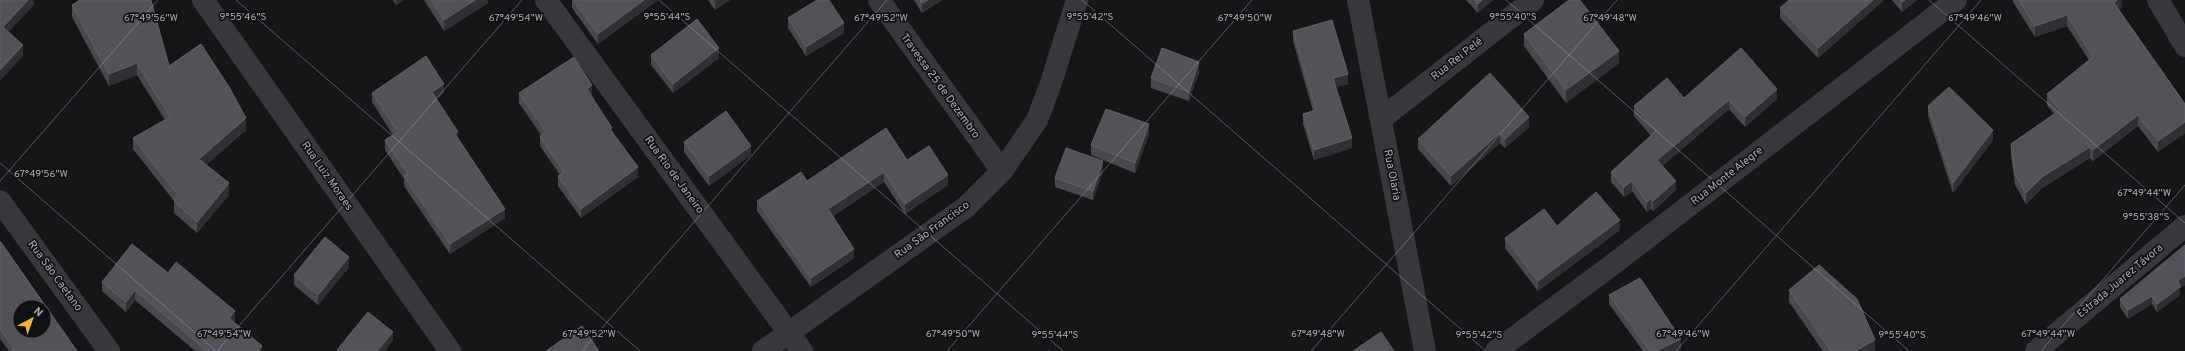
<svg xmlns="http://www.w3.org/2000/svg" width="2185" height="351" font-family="Overpass,sans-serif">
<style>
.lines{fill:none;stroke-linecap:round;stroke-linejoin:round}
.minor{stroke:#37383d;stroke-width:22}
.wall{fill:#47494d}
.shaded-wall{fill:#2f3033}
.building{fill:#525359;stroke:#5f6168;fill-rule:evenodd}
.ticks{fill:none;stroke:#a8adb8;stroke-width:1;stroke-opacity:0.45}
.labels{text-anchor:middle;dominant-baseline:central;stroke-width:3.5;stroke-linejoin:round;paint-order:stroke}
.street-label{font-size:11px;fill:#a8adb8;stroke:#111113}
.ticks-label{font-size:10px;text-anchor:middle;fill:#a8adb8;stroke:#111113;stroke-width:3.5;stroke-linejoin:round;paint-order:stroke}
</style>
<rect width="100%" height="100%" fill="#161618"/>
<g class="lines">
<!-- minor -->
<g class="minor">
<path d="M203,0L450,351"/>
<path d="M546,0L802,351"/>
<path d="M879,0L1002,171"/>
<path d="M1358,0L1425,351"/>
<path d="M2158,0L2185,46"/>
<path d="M1381,119L1533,0"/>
<path d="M0,201L109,351"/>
<path d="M763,351L966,207L1002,171L1037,120L1051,83L1077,0"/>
<path d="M1496,351L1612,265L1956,0"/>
<path d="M2036,351L2185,226"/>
</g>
</g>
<!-- wall -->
<g class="wall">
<path d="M393,0H404L396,5Z"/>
<path d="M424,0H488V3L444,31Z"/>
<path d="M572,0H658L598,44L572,8Z"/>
<path d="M708,0H730L715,10Z"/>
<path d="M914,0H942L922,13Z"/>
<path d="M1466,0H1493L1478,13Z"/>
<path d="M1884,0L1818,58L1780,18V8Z"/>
<path d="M1892,0H1917L1902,12Z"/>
<path d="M2013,0H2122V7L2118,9L2185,104V133L2158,152L2138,126L2093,161L2090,158L2042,188L2026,204L2015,185L2011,155V144L2054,114L2047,105V94L2089,60L2067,26L2035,37L2013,2Z"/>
<path d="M72,5L169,66L246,130L206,165L229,195L197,233L174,213V201L133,149V138L165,120L137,75L109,86L72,17Z"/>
<path d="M788,18L844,33L806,56L788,28Z"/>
<path d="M1293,31L1348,84L1336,87L1352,148L1314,160L1303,124V114L1313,111L1293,41Z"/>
<path d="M1524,34L1619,63L1566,103L1524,46Z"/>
<path d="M651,55L719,58L673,93L651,65Z"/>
<path d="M1199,72L1189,101L1151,88V78Z"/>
<path d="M372,93H444L436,99L458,138L505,218L450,254L404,186V179L385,150V140L393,135L372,102Z"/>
<path d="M519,93L592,95H591L638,177L581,218L558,186V176L560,175L540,146V136L541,135L519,103Z"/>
<path d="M1684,98L1777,99L1745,127L1729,109L1662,166L1676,190L1653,211L1651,209L1647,212L1632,191L1624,197L1611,182V172L1651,136L1634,116V106Z"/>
<path d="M1928,106L1993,140L1953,193L1928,116Z"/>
<path d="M1529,127L1505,148L1500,143L1451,186L1418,149V139Z"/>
<path d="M1149,134L1135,173L1091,155V145Z"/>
<path d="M684,142L751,155L709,186L684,152Z"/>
<path d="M907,160L948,185L905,214L884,182L833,216L854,258L811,287L757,211V201L807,181Z"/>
<path d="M1103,171L1093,200L1055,187V178Z"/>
<path d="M1557,226L1620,230L1538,291L1505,248V238Z"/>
<path d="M0,241L77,351H9L0,339Z"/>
<path d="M2185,245V285L2180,288V295L2157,312L2152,304L2128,319L2120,307V299Z"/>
<path d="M349,267L318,305L294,285V275Z"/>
<path d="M168,273L235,320L234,322L262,351H195L135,300L126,312L102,291V282Z"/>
<path d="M1789,290L1875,351H1823L1789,302Z"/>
<path d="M1609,295L1681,349L1677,351H1643L1609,304Z"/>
</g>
<!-- shaded-wall -->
<g class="shaded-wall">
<path d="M28,0H34V5L3,38V27Z"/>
<path d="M396,0H404L396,5Z"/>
<path d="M475,0H488V3L444,31V20Z"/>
<path d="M644,0H658L598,44V34Z"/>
<path d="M715,0H730L715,10Z"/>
<path d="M928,0H942L922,13V3Z"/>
<path d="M1482,0H1493L1478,13V4Z"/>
<path d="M1873,0H1884L1818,58V48Z"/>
<path d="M1905,0H1917L1902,12V2Z"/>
<path d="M2117,0H2122V7L2114,14V3Z"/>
<path d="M2067,15V26L2035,37V26Z"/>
<path d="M844,23V33L806,56V47Z"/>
<path d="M23,45V56L0,81V70Z"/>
<path d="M719,48V58L673,93V84Z"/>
<path d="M1619,51V63L1566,103V90Z"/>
<path d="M1199,62V72L1189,101V92Z"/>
<path d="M137,63V75L109,86V74Z"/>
<path d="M1348,74V84L1333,88V78Z"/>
<path d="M444,84V93L432,102V92Z"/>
<path d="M592,85V95L587,98V89Z"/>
<path d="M1777,89V99L1745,127V117Z"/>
<path d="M1729,100V109L1657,170V160Z"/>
<path d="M2138,115V126L2093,161V150Z"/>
<path d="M1529,117V127L1505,148V139Z"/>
<path d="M246,118V130L199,171V159Z"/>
<path d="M2185,122V133L2158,152V141Z"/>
<path d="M1149,124V134L1135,173V163Z"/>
<path d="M1993,130V140L1953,193V183Z"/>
<path d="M458,132V142L455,134Z"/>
<path d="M1500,133V143L1451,186V176Z"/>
<path d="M1352,138V148L1314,160V150Z"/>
<path d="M751,146V155L709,186V176Z"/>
<path d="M2090,147V158L2042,188L2026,204V193L2042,177Z"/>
<path d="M1103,161V171L1093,200V191Z"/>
<path d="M638,167V177L581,218V209Z"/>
<path d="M884,172V182L828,219V209Z"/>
<path d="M948,175V185L905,214V204Z"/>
<path d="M1632,181V191L1624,197V187Z"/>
<path d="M1676,181V190L1653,211V201Z"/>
<path d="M229,183V195L197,233V222Z"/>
<path d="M1651,199V209L1647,212V202Z"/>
<path d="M505,209V218L450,254V244Z"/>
<path d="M1620,220V230L1538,291V281Z"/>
<path d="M854,249V258L811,287V278Z"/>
<path d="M349,257V267L318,305V295Z"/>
<path d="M2185,276V285L2180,288V295L2157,312V304L2178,280Z"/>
<path d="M135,290V300L126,312V302Z"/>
<path d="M2152,296V304L2128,319V310Z"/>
<path d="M235,311V320L229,328V318Z"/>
<path d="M393,332V341L385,351H377Z"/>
<path d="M1681,339V349L1677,351H1656Z"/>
<path d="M1875,340V351H1855Z"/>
<path d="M262,346V351H258Z"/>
</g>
<!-- building -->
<g class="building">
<path d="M0,0H28L3,27L23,45L0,70Z"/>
<path d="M80,0H151L169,66L201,44L229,87L246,118L199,159L229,183L197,222L174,201L178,195L133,138L170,117L137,63L109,74L72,5Z"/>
<path d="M431,0H475L444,20Z"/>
<path d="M573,0H644L598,34Z"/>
<path d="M817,0H829L844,23L806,47L788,18Z"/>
<path d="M920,0H928L922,3Z"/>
<path d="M1475,0H1482L1478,4Z"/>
<path d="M1569,0H1580L1619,51L1566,90L1524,34Z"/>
<path d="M1789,0H1873L1818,48L1780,8Z"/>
<path d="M1900,0H1905L1902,2Z"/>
<path d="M2019,0H2117L2114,3L2185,104V122L2158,141L2138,115L2093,150L2090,147L2042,177L2026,193L2015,174L2011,144L2060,110L2047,94L2093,57L2067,15L2035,26Z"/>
<path d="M697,19L719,48L673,84L651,55Z"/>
<path d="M1332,20L1348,74L1333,78L1352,138L1314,150L1303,114L1316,110L1293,31Z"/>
<path d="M1162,48L1199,62L1189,92L1151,78Z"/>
<path d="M1741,48L1777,89L1745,117L1729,100L1657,160L1676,181L1653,201L1651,199L1647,202L1632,181L1624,187L1611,172L1656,131L1634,106L1667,78L1684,98Z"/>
<path d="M426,56L444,84L432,92L458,132L455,134L505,209L450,244L404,176L408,174L385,140L398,132L372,93Z"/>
<path d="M574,57L592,85L587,89L612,128L610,129L638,167L581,209L558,176L564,172L540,136L546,132L519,93Z"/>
<path d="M1490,73L1529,117L1505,139L1500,133L1451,176L1418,139Z"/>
<path d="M1949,87L1993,130L1953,183L1928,106Z"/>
<path d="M1106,109L1149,124L1135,163L1091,145Z"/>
<path d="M726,111L751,146L709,176L684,142Z"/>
<path d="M886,128L907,160L929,146L948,175L905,204L884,172L828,209L854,249L811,278L757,201L801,172L807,181Z"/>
<path d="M1066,148L1103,161L1093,191L1055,178Z"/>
<path d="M1596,192L1620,220L1538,281L1505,238L1544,209L1557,226Z"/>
<path d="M325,237L349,257L318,295L294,275Z"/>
<path d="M0,241L77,351H13L12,350L14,348L0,329ZM20,307H44V331H20Z"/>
<path d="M132,244L168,273L176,262L235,311L229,318L262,346L258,351H207L135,290L126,302L102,282Z"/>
<path d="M2185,245V276L2178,280L2180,287L2157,304L2152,296L2128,310L2120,299Z"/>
<path d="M1819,265L1857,299L1875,340L1855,351H1831L1789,290Z"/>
<path d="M1640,278L1681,339L1656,351H1650L1609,295Z"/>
<path d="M368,312L393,332L377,351H339L337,350Z"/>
<path d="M582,326L599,351H546Z"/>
<path d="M1381,332L1394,351H1353Z"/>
</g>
<!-- ticks -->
<path class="ticks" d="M236,0L640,351M659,0L1063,351M1082,0L1486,351M1506,0L1909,351M1929,0L2185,223M0,163L216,351M0,181L158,0M217,351L522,0M582,351L887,0M947,351L1252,0M1311,351L1617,0M1676,351L1981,0M2041,351L2185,185"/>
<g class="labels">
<!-- street labels -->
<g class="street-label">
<text transform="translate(1457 59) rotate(-38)">Rua Rei Pelé</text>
<text transform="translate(940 86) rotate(54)">Travessa 25 de Dezembro</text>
<text transform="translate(674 175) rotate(54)">Rua Rio de Janeiro</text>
<text transform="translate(1392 175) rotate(79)">Rua Olaria</text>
<text transform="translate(327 176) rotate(55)">Rua Luiz Moraes</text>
<text transform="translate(1727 176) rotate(-38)">Rua Monte Alegre</text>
<text transform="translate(932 230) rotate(-36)">Rua São Francisco</text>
<text transform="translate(55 276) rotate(54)">Rua São Caetano</text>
<text transform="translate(2120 281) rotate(-40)">Estrada Juarez Távora</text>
</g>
</g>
<g class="ticks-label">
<text x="243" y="20">9°55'46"S</text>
<text x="667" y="20">9°55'44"S</text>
<text x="1090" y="20">9°55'42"S</text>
<text x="1513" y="20">9°55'40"S</text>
<text x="1610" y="21">67°49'48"W</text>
<text x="151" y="21">67°49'56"W</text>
<text x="516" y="21">67°49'54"W</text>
<text x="881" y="21">67°49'52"W</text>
<text x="1245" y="21">67°49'50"W</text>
<text x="1975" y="21">67°49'46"W</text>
<text x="41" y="177">67°49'56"W</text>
<text x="2144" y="196">67°49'44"W</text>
<text x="2146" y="220">9°55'38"S</text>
<text x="224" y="337">67°49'54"W</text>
<text x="589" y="337">67°49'52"W</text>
<text x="953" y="337">67°49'50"W</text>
<text x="1318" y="337">67°49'48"W</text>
<text x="1683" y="337">67°49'46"W</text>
<text x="2048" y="337">67°49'44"W</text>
<text x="1055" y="338">9°55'44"S</text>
<text x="1479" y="338">9°55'42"S</text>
<text x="1902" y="338">9°55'40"S</text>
</g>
<!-- north arrow -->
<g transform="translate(32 319) rotate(41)"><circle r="19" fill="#111113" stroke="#4d4f55"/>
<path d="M0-3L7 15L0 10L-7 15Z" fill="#f2b134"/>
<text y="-6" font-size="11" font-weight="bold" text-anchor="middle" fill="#a8adb8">N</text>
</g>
</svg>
